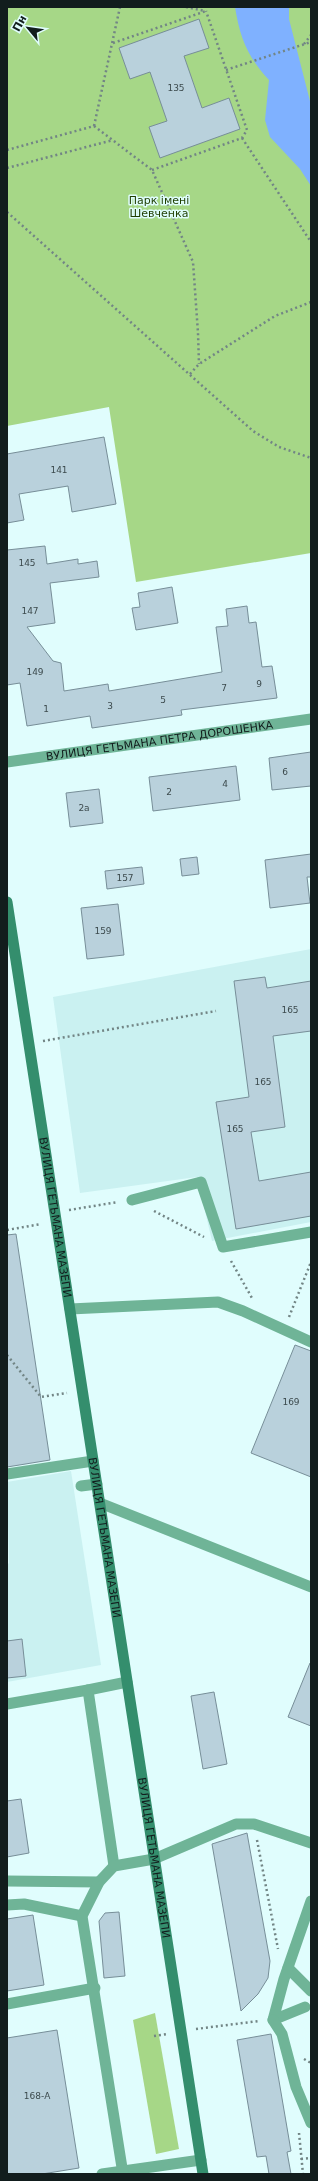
<svg xmlns="http://www.w3.org/2000/svg" width="318" height="2181" font-family="'DejaVu Sans',sans-serif">
<style>
.built{fill:#caf1f1}
.green{fill:#a6d787}
.water{fill:#7fb1ff}
.building{fill:#b9d1dc;stroke:#778e98}
.lines{fill:none;stroke-linecap:round;stroke-linejoin:round}
.path{stroke:#728585;stroke-width:2.5;stroke-dasharray:2 3;stroke-linecap:butt}
.service{stroke:#6fb497;stroke-width:11}
.tertiary{stroke:#6fb497;stroke-width:11}
.secondary{stroke:#348e6d;stroke-width:11}
.labels{text-anchor:middle;dominant-baseline:central;stroke-width:3;stroke-linejoin:round;paint-order:stroke}
.number-label{font-size:9px;fill:#3c4a4d}
.park-label{font-size:11px;fill:#1f3e01;stroke:#e0fdfd}
.street-label{font-size:11px;fill:#121d1d;stroke:#e0fdfd}
</style>
<rect width="100%" height="100%" fill="#e0fdfd"/>
<!-- built -->
<g class="built">
<path d="M311,949V1222L212,1241L197,1177L80,1193L53,997Z"/>
<path d="M71,1471L101,1665L7,1682V1565L9,1563L7,1482Z"/>
</g>
<!-- green -->
<g class="green">
<path d="M7,7H311V553L136,582L109,407L7,426Z"/>
<path d="M155,2013L179,2149L156,2154L133,2020Z"/>
</g>
<!-- water -->
<path class="water" d="M235,7H289V19L311,105V186L300,169L270,137L265,120L269,80C247,56 240,38 235,7Z"/>
<!-- building -->
<g class="building">
<path d="M199,19L209,48L184,56L202,108L229,98L240,129L160,158L149,127L167,121L150,72L130,79L119,48Z"/>
<path d="M104,437L116,504L72,512L68,486L19,494L24,520L7,523V454Z"/>
<path d="M45,546L47,564L78,559V564L97,561L99,577L50,583L55,623L27,627L53,661L61,663L64,691L108,684L109,691L222,672L216,627L228,626L226,609L247,606L249,623L256,622L262,667L272,666L277,698L181,710L182,715L92,728L90,716L27,726L20,683L7,685V550Z"/>
<path d="M172,587L178,623L136,630L132,608L140,607L138,593Z"/>
<path d="M311,752V786L272,790L269,758Z"/>
<path d="M236,766L240,800L153,811L149,777Z"/>
<path d="M99,789L103,823L70,827L66,793Z"/>
<path d="M311,854V877H307L310,903L270,908L265,860Z"/>
<path d="M197,857L199,874L182,876L180,859Z"/>
<path d="M142,867L144,884L107,889L105,871Z"/>
<path d="M118,904L124,955L87,959L81,908Z"/>
<path d="M265,977L267,988L311,981V1031L273,1036L285,1127L251,1132L259,1181L311,1172V1216L236,1229L216,1102L249,1097L234,981Z"/>
<path d="M16,1234L50,1460L7,1467V1235Z"/>
<path d="M295,1345L311,1351V1477L251,1453Z"/>
<path d="M22,1639L26,1676L7,1678V1641Z"/>
<path d="M310,1663H311V1726L288,1717Z"/>
<path d="M214,1692L227,1764L203,1769L191,1696Z"/>
<path d="M21,1799L29,1853L7,1857V1801Z"/>
<path d="M247,1833L270,1961L268,1978L258,1994L241,2011L212,1844Z"/>
<path d="M119,1912L125,1976L104,1978L99,1921L105,1913Z"/>
<path d="M33,1915L44,1985L7,1991V1919Z"/>
<path d="M57,2030L79,2168L42,2174H7V2038Z"/>
<path d="M271,2034L291,2151L287,2152L291,2174H269L266,2156L257,2157L237,2040Z"/>
</g>
<g class="lines">
<!-- path -->
<g class="path">
<path d="M186,7L205,11"/>
<path d="M113,43L206,11"/>
<path d="M304,44L311,35"/>
<path d="M226,70L311,42"/>
<path d="M94,126L152,170L193,262L198,333L199,364"/>
<path d="M94,126L120,7"/>
<path d="M242,138L311,242"/>
<path d="M7,150L94,126"/>
<path d="M7,168L113,140"/>
<path d="M152,170L242,138L247,130L206,11"/>
<path d="M7,212L253,431L279,447L311,458"/>
<path d="M190,374L199,364L275,316L311,302"/>
<path d="M43,1041L216,1011"/>
<path d="M69,1210L118,1202"/>
<path d="M154,1211L204,1237"/>
<path d="M7,1230L41,1224"/>
<path d="M231,1261L252,1298"/>
<path d="M289,1317L311,1262"/>
<path d="M7,1355L41,1397L67,1393"/>
<path d="M257,1840L278,1949"/>
<path d="M196,2029L259,2021"/>
<path d="M154,2036L168,2034"/>
<path d="M304,2059L311,2063"/>
<path d="M299,2133L303,2174"/>
<path d="M301,2159L311,2158"/>
</g>
<!-- service -->
<g class="service">
<path d="M132,1200L201,1182L223,1247L311,1232"/>
<path d="M70,1309L218,1302L243,1311L311,1342"/>
<path d="M7,1474L93,1461"/>
<path d="M81,1486L97,1484"/>
<path d="M100,1503L311,1587"/>
<path d="M7,1704L88,1690"/>
<path d="M114,1866L88,1690L127,1682"/>
<path d="M7,1881L99,1882"/>
<path d="M7,1905L24,1904L82,1916"/>
<path d="M288,1968L311,1991"/>
<path d="M7,2004L95,1988"/>
<path d="M305,2007L273,2020L284,1979L311,1901"/>
<path d="M273,2020L282,2034L296,2087L311,2123"/>
<path d="M102,2174L201,2160"/>
<path d="M123,2174L82,1916L99,1882L114,1866L154,1859L236,1824H254L311,1843"/>
</g>
<!-- tertiary -->
<path class="tertiary" id="s1" d="M7,762L311,719"/>
<!-- secondary -->
<path class="secondary" id="s2" d="M7,902L203,2174"/>
</g>
<g class="labels">
<!-- number labels -->
<g class="number-label">
<text x="176" y="88">135</text>
<text x="59" y="470">141</text>
<text x="27" y="563">145</text>
<text x="30" y="611">147</text>
<text x="35" y="672">149</text>
<text x="259" y="684">9</text>
<text x="224" y="688">7</text>
<text x="163" y="700">5</text>
<text x="110" y="706">3</text>
<text x="46" y="709">1</text>
<text x="285" y="772">6</text>
<text x="225" y="784">4</text>
<text x="169" y="792">2</text>
<text x="84" y="808">2а</text>
<text x="125" y="878">157</text>
<text x="103" y="931">159</text>
<text x="290" y="1010">165</text>
<text x="263" y="1082">165</text>
<text x="235" y="1129">165</text>
<text x="291" y="1402">169</text>
<text x="37" y="2096">168-А</text>
</g>
<!-- park labels -->
<g class="park-label">
<text x="159" y="200">Парк імені<tspan x="159" dy="13">Шевченка</tspan></text>
</g>
<!-- street labels -->
<g class="street-label">
<text stroke="none"><textPath href="#s1" startOffset="154">ВУЛИЦЯ ГЕТЬМАНА ПЕТРА ДОРОШЕНКА</textPath></text>
<text stroke="none"><textPath href="#s2" startOffset="319">ВУЛИЦЯ ГЕТЬМАНА МАЗЕПИ</textPath></text>
<text stroke="none"><textPath href="#s2" startOffset="643">ВУЛИЦЯ ГЕТЬМАНА МАЗЕПИ</textPath></text>
<text stroke="none"><textPath href="#s2" startOffset="967">ВУЛИЦЯ ГЕТЬМАНА МАЗЕПИ</textPath></text>
</g>
</g>
<!-- border -->
<rect width="318" height="2181" fill="none" stroke="#121d1d" stroke-width="16"/>
<!-- north arrow -->
<g transform="translate(28 28) rotate(299)" stroke="#e0fdfd" stroke-width="3" paint-order="stroke">
<path d="M0-3L7 15L0 10L-7 15Z" fill="#121d1d"/>
<text y="-6" font-size="11" font-weight="bold" text-anchor="middle" fill="#121d1d">Пн</text>
</g>
</svg>
